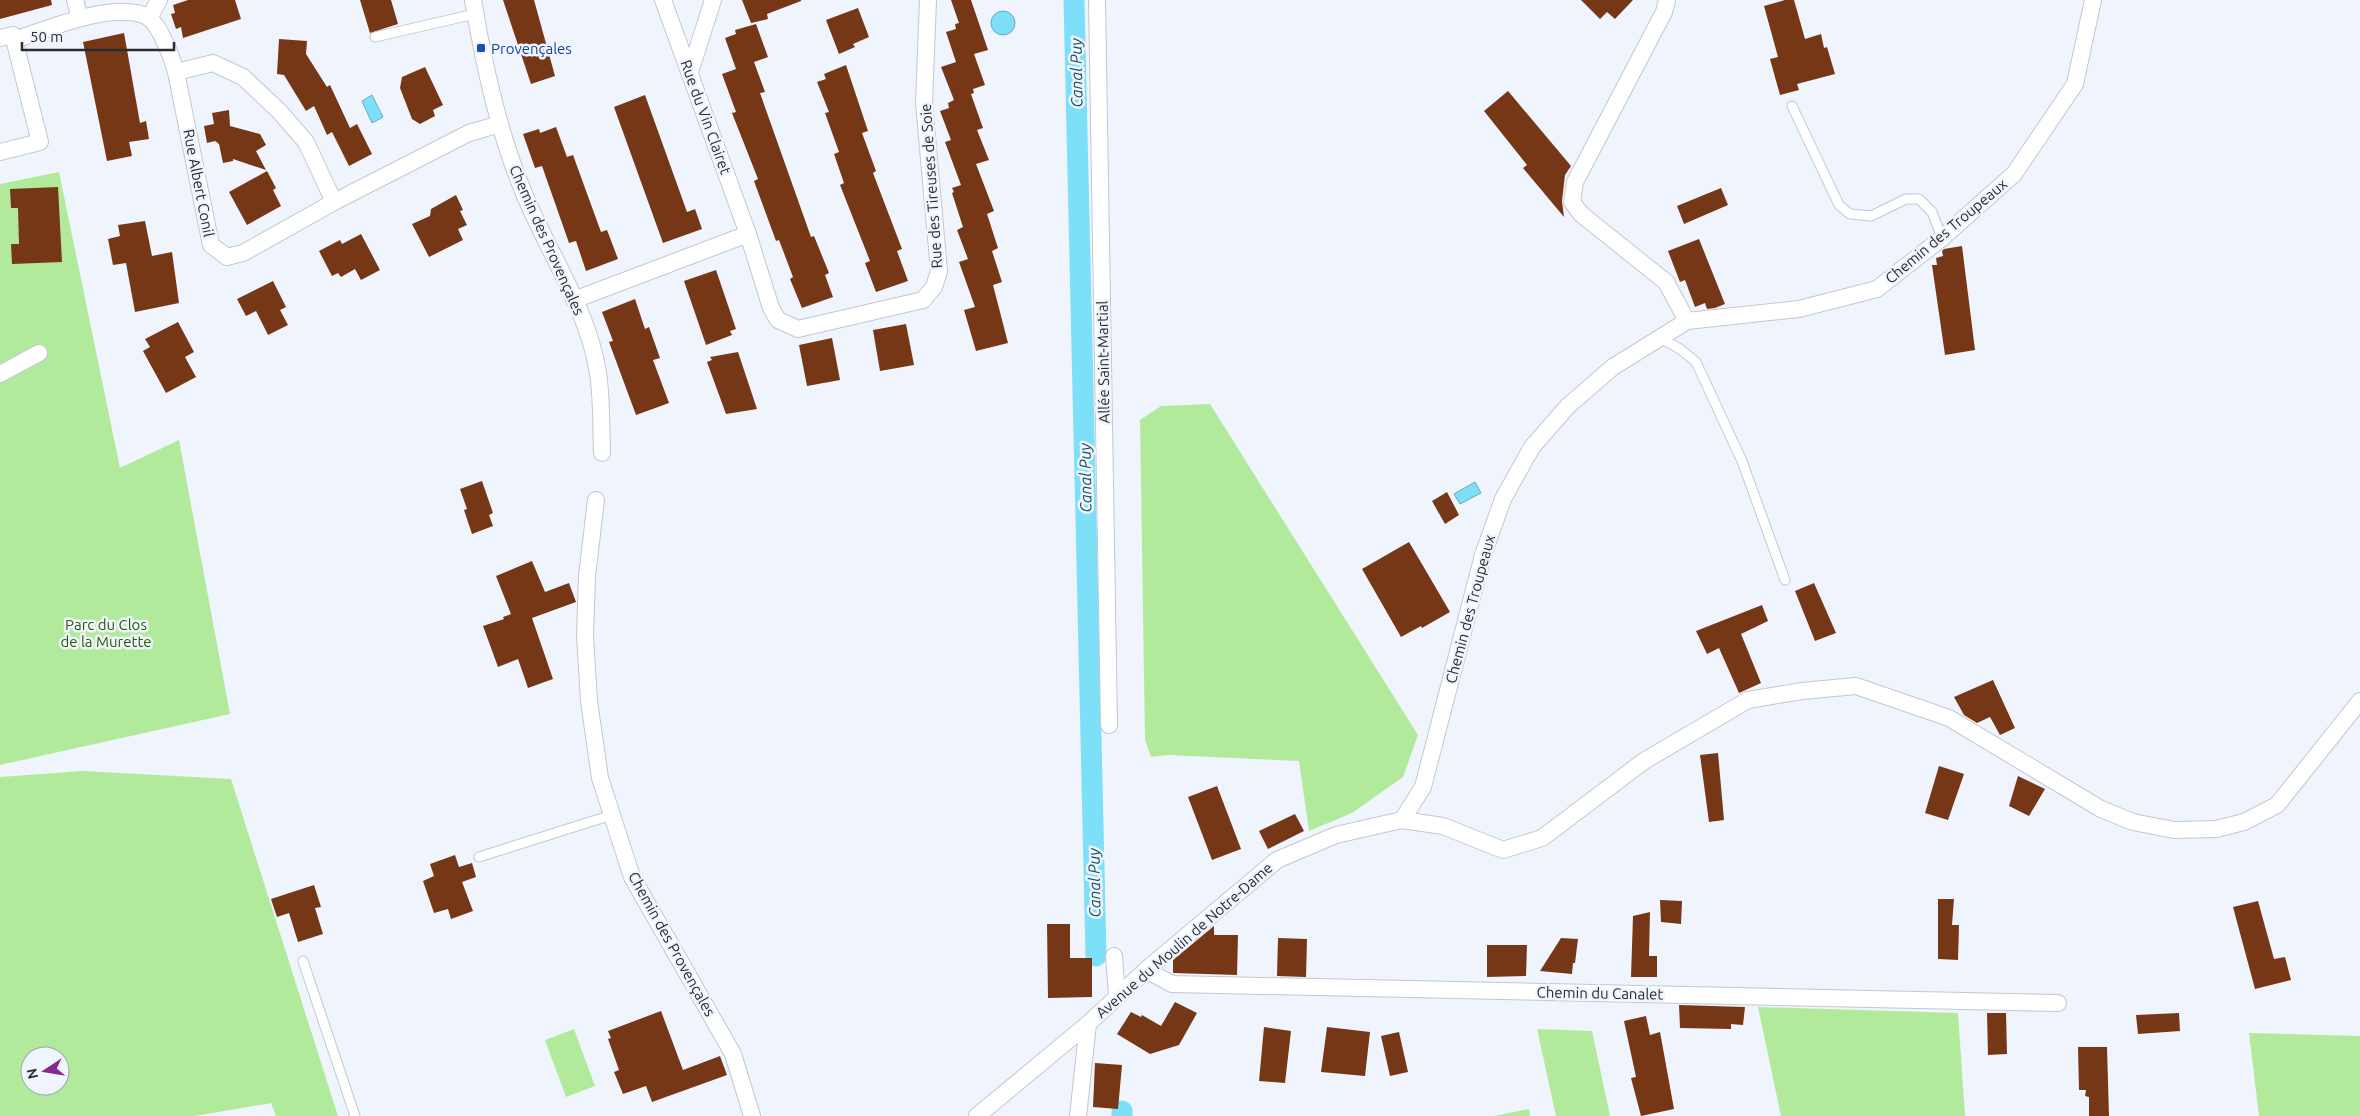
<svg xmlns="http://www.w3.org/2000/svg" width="2360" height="1116" font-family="Ubuntu,sans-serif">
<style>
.green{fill:#b2ea9c;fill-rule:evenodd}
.water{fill:#7de0f8;stroke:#64aabc}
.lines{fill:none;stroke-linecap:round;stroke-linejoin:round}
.canal{stroke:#7de0f8;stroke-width:21}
.building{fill:#763717}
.service-casing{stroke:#c1c8d2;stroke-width:11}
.minor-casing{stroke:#c1c8d2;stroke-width:18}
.service{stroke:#fff;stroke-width:9}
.minor{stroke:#fff;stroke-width:16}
.transit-dot{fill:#1a4fb4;stroke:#f0f5fd;stroke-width:2}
.labels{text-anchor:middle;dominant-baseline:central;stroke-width:5;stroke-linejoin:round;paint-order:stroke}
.transit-label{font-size:15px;fill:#164399;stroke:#f0f5fd;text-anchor:start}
.street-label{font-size:15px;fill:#292c30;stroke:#f0f5fd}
.park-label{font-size:15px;fill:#265a05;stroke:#f0f5fd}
.water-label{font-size:16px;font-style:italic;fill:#134e5a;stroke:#f0f5fd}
</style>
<rect width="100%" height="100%" fill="#f0f5fd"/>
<!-- green -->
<g class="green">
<path d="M59,172L120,468L179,440L230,714L0,765V184Z"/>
<path d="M1210,404L1418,735L1403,777L1352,813L1309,831L1299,761L1168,755L1151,757L1145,740L1140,420L1161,406Z"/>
<path d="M83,771L231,779L338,1116H276L271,1103L195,1116H0V777ZM30,1056H60V1086H30Z"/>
<path d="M1758,1007L1958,1013L1965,1116H1781Z"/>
<path d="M574,1029L595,1086L566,1097L545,1040Z"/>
<path d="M1537,1029L1592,1031L1610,1116H1556Z"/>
<path d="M2249,1033L2360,1036V1116H2259Z"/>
<path d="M1529,1109L1530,1116H1494Z"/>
</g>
<!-- water -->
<g class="water">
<circle cx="1003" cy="23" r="12"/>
<path d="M372,95L383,117L372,123L362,101Z"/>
<path d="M1475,482L1481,493L1460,504L1454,494Z"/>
</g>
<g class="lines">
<!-- canal -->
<g class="canal">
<path d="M1074,0L1096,956"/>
<path d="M1122,1116V1111"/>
</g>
</g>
<!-- building -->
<g class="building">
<path d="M0,0H51L52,5L0,19Z"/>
<path d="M188,0H235L241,19L183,38L181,27L176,29L171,14L175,13L173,5Z"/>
<path d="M360,0H391L398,24L370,33Z"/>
<path d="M503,0H534L555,76L531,84Z"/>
<path d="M742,0H801V1L767,14L768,19L751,23Z"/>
<path d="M951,0H971L988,50L974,54L985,85L973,89L974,93L971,94L983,128L977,130L989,160L976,164L994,211L987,214L998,248L992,251L1002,282L993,285L1008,343L976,351L964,310L975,307L959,262L968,259L957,230L963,227L952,193L954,192L952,188L961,185L945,142L951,140L940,111L949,108L948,103L954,100L941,67L956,62L946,32L956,29L955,24L959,23Z"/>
<path d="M1581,0H1633L1615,19L1607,12L1600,19Z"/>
<path d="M1785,0H1794L1805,39L1821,34L1824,48L1827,47L1835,74L1797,84L1799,90L1780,95L1770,59L1778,57L1764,6Z"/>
<path d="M858,8L869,37L853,44L855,47L839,54L826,20Z"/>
<path d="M756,24L768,57L754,62L765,92L760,93L811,237L814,236L829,273L825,275L833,297L802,308L790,279L793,277L779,240L776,241L754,181L758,179L732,113L736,112L722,74L736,69L725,38L736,34L735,30Z"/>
<path d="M124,33L140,123L146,121L149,139L129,142L132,156L107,161L83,42Z"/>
<path d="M279,39L307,41L306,54L327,87L330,85L350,128L357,124L372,154L349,166L332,132L327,135L314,106L306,111L284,75L277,74Z"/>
<path d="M846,65L868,131L862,133L876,171L873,173L902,249L897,251L908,281L876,292L865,263L870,261L840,185L844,183L834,154L839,152L825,113L829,112L817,82L826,79L824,74Z"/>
<path d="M425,67L443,105L433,110L435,116L420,124L412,119L400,88L402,77Z"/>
<path d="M1508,91L1571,166L1565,175L1562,201L1564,217L1523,168L1527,165L1484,111Z"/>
<path d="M645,95L687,212L695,209L702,229L663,243L614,107Z"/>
<path d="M229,110L230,126L260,134L266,145L256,151L266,170L233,159V161L223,163L219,144L215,141L207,143L204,126L214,124L212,113Z"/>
<path d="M556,127L567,157L573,155L601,232L607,230L618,259L586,271L576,241L569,243L542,166L535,168L523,134L539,129L540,133Z"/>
<path d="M267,171L276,188L273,190L281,206L247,225L229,192Z"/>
<path d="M58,187L62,262L12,264L11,244H19L18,208H11L10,189Z"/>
<path d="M1721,188L1728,205L1684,224L1677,206Z"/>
<path d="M456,195L463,210L460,211L467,225L458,229L463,240L429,257L412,224L430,216L431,209Z"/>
<path d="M145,221L152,256L172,252L179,303L135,312L126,263L113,265L108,239L120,236L118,225Z"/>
<path d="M361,234L380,270L361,280L355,269L341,277L338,273L332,276L319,251L340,240L342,244Z"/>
<path d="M1699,239L1725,304L1715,308L1707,309L1705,303L1695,307L1685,280L1680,282L1668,251Z"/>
<path d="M1962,246L1975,350L1945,355L1932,265H1937L1936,258L1943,256L1942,251L1944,249Z"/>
<path d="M716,270L736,329L730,331L732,335L706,345L684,281Z"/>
<path d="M273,281L286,307L280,310L288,325L268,335L256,311L246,316L237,299Z"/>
<path d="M635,299L645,329L649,327L660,358L653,360L669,403L636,415L609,342L613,341L602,312Z"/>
<path d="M178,322L194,352L185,357L196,377L166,393L143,351L150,347L145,339Z"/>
<path d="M906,324L914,365L880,371L873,330Z"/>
<path d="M832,338L840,380L807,386L799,345Z"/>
<path d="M738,352L757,409L726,414L707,362L712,360L710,357Z"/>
<path d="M482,481L493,513L489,515L493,526L472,534L464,510L467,509L460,489Z"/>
<path d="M1447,492L1459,515L1445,524L1432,501Z"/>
<path d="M1409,542L1450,612L1422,628L1421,626L1401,637L1362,569Z"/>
<path d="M532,561L545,592L569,583L576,602L532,618L553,679L528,688L518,659L498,667L483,626L504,619L503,617L511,614L496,576Z"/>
<path d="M1814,583L1836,633L1815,641L1795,591Z"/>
<path d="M1762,605L1768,621L1741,634L1761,683L1739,693L1719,648L1707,654L1696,631Z"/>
<path d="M1993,680L2015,728L2000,735L1990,717L1977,723L1964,715L1954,697Z"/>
<path d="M1718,753L1724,820L1709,822L1700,755Z"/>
<path d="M1939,766L1964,774L1948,820L1925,813Z"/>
<path d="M2018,776L2045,789L2029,816L2009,806Z"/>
<path d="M1217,786L1241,849L1212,860L1188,797Z"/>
<path d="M1295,814L1304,831L1268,849L1259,831Z"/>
<path d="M455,855L459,867L472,863L476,877L462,882L473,911L451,919L448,909L434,913L423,881L434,876L430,864Z"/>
<path d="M314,885L321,907L315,908L323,934L298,942L289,913L277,917L271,899Z"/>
<path d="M1938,899H1954L1952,925H1959L1958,960L1938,959Z"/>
<path d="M1660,900L1682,901L1681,924L1661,922Z"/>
<path d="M2258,901L2274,959L2285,957L2291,980L2255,989L2233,907Z"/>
<path d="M1650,912L1649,956H1657V977H1631L1633,916Z"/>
<path d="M1047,924H1070V958H1092V997L1048,998Z"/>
<path d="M1214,926V935H1238L1237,975L1173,973V960Z"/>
<path d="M1278,938L1307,939L1306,977L1277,976Z"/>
<path d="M1561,938L1578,939L1575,963H1573L1572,974L1540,971Z"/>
<path d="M1487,945H1527L1526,976L1487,977Z"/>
<path d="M1175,1002L1197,1013L1179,1045L1150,1054L1117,1034L1131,1012L1141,1017L1142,1015L1161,1026Z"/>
<path d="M1679,1005L1745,1007L1743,1025L1731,1024V1029L1680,1028Z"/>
<path d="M661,1011L683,1070L720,1056L727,1075L652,1102L646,1086L623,1094L614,1072L619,1070L608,1039L611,1038L608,1031Z"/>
<path d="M1987,1013H2006L2007,1054L1988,1055Z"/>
<path d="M2179,1013L2180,1031L2138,1034L2136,1015Z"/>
<path d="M1646,1016L1650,1035L1660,1032L1674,1109L1641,1116L1631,1078L1636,1077L1624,1021Z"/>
<path d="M1264,1027L1291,1031L1285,1083L1259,1081Z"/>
<path d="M1327,1027L1370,1032L1365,1076L1321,1072Z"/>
<path d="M1399,1032L1408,1072L1390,1076L1381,1036Z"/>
<path d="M2078,1047H2107L2109,1116H2089V1097L2085,1096L2086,1090H2079Z"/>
<path d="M1095,1063L1122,1065L1118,1109L1093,1107Z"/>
</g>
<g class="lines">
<!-- service casing -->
<g class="service-casing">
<g id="service">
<path d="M375,37L475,14"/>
<path d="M1792,106L1839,205L1850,214L1871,216L1906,199H1919L1932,212L1942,238"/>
<path d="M1660,338L1680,349L1696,362L1742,461L1785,580"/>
<path d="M479,857L612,815"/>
<path d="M303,961L355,1116"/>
</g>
</g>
<!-- minor casing -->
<g class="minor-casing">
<g id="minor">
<path d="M75,0L80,18"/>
<path d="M473,0C484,65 498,130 523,191C547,251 588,308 598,373C602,399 601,427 602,453"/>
<path d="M663,0L748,234L771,308L778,320L798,329L923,300L934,287L939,271L924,103L928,0"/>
<path d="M1097,0L1109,725"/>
<path d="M1667,0L1664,12L1575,182L1572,202L1581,214L1666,282L1687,321"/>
<path d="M149,18L159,0"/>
<path d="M0,38L13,35L40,142L0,152"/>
<path d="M14,40C48,29 115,0 148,17C160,25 172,58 176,72L211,245L227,257L243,253L334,202"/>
<path d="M176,72L213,63L243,77L279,111L306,142L334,202L469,133L500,124"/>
<path d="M690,72L713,0"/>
<path d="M574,300L748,234"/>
<path d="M0,374L39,353"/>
<path d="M596,500L587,576L585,636L589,701L600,778L632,877L733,1054L752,1116"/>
<path d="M1402,820L1423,787L1483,555L1503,499L1532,447L1568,406L1613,367L1687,321L1799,309L1877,289L1942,238L2014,174L2075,84L2093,0"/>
<path d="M1114,956L1117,995"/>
<path d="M1146,970L1172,984L2058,1003"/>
<path d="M977,1116L1088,1024L1146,970L1277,860L1336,835L1402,820L1443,826L1503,850L1542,838L1644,761L1748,700L1802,691L1856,686L1949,718L2101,809L2133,822L2174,830L2216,829L2244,822L2277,805L2360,701"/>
<path d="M1078,1116L1088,1024"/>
</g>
</g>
<!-- service -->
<use href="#service" class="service"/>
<!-- minor -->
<use href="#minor" class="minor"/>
</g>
<!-- markers -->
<rect class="transit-dot" x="476" y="43" width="10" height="10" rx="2.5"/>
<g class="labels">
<!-- transit labels -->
<g class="transit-label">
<text x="491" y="48">Provençales</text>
</g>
<!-- street labels -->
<g class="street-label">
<text transform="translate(706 117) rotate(70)">Rue du Vin Clairet</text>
<text transform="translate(199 183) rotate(79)">Rue Albert Conil</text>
<text transform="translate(931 186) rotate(-94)">Rue des Tireuses de Soie</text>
<text transform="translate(1946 231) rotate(-40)">Chemin des Troupeaux</text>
<text transform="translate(547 240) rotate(66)">Chemin des Provençales</text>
<text transform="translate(1103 362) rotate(-91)">Allée Saint-Martial</text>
<text transform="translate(1470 609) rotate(-75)">Chemin des Troupeaux</text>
<text transform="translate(1184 940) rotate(-41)">Avenue du Moulin de Notre-Dame</text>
<text transform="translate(672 944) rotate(61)">Chemin des Provençales</text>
<text transform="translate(1600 993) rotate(1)">Chemin du Canalet</text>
</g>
<!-- park labels -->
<g class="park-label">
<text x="106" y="624">Parc du Clos<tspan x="106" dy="17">de la Murette</tspan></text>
</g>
<!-- water labels -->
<g class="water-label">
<text transform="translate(1076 73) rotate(-91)">Canal Puy</text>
<text transform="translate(1085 478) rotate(-91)">Canal Puy</text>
<text transform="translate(1094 883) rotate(-91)">Canal Puy</text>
</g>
</g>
<!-- north arrow -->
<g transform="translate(45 1071) rotate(258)"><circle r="24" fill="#f0f5fd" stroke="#a0a5ab"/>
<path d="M0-4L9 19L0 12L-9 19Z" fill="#87268f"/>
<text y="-8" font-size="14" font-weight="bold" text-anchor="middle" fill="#292c30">N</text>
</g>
<!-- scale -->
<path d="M22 42v8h152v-8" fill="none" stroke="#292c30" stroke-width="2.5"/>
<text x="30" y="42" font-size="15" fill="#292c30" stroke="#f0f5fd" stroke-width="4" paint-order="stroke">50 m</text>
</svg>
